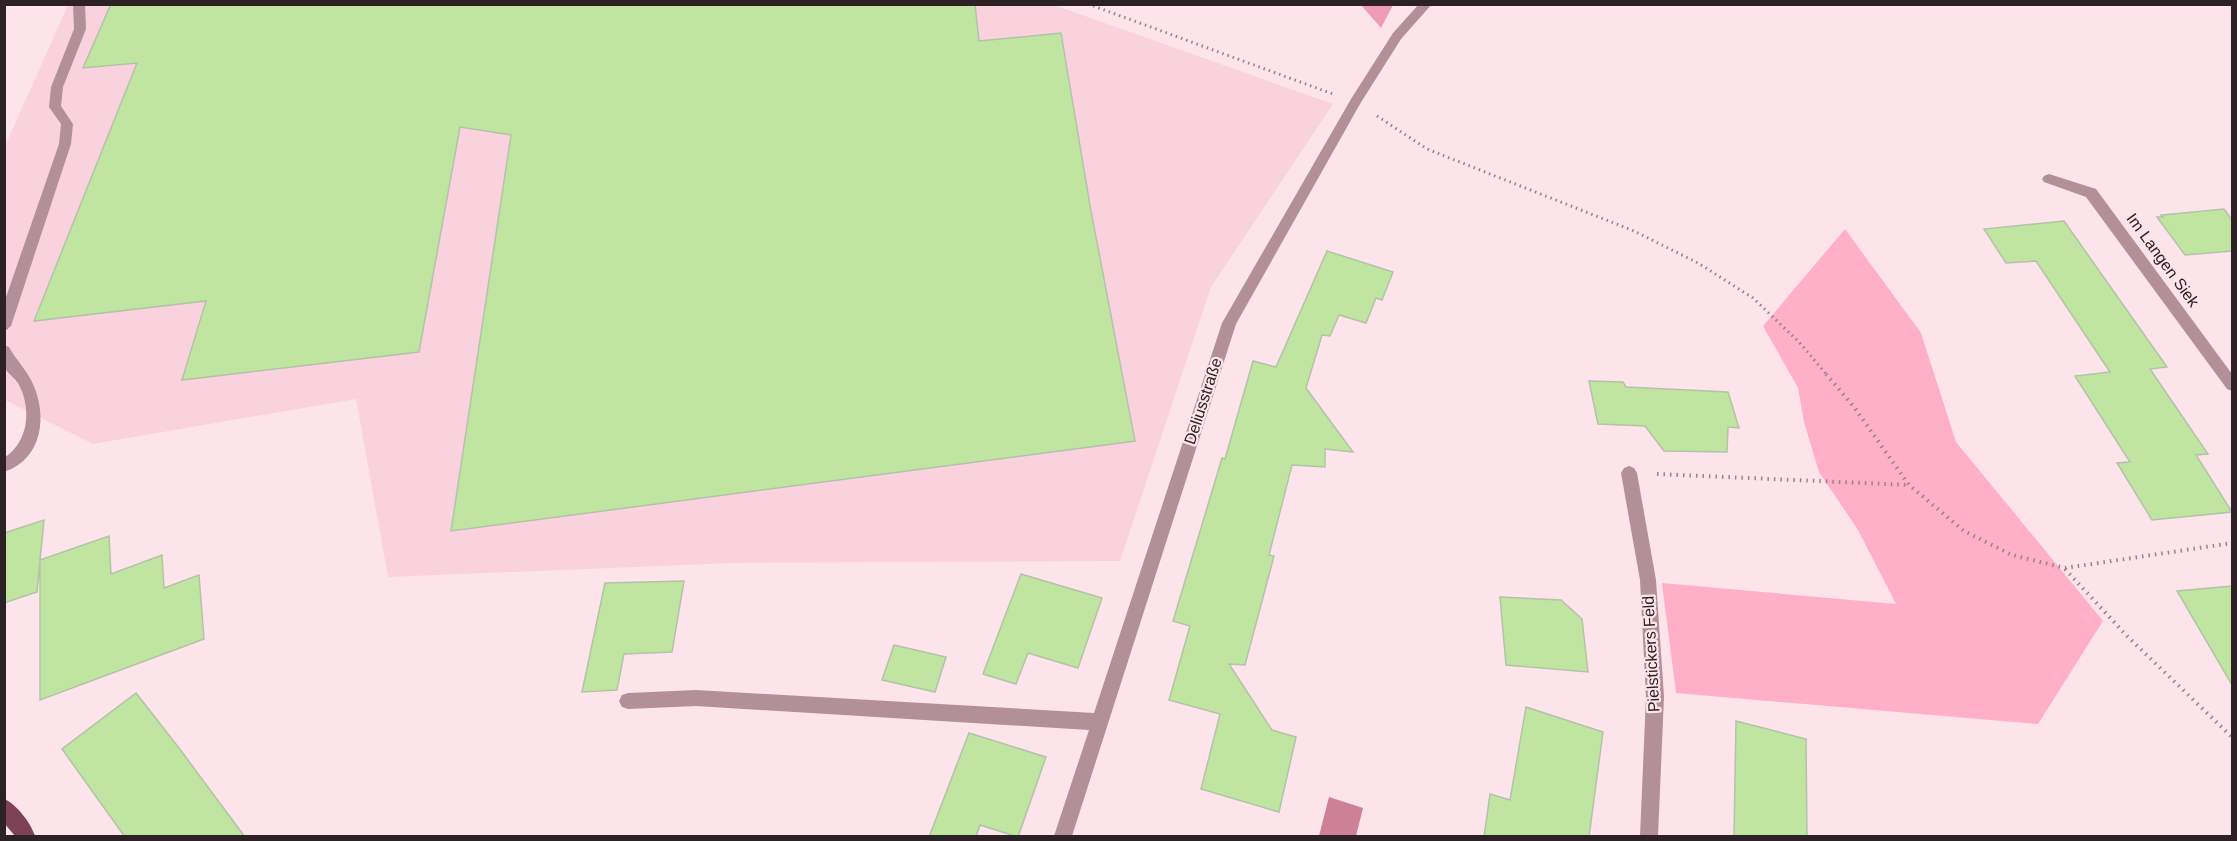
<svg xmlns="http://www.w3.org/2000/svg" width="2237" height="841" font-family="Arial,sans-serif">
<style>
.built{fill:#fad2dd}
.green{fill:#ffb0c8}
.forest{fill:#ec9cb5}
.water{fill:#cd8098}
.building{fill:#bfe5a0;stroke:#b4c2aa;stroke-width:1.5}
.lines{fill:none;stroke-linecap:round;stroke-linejoin:round}
.path-far1{stroke:#958388;stroke-width:3;stroke-dasharray:1.5 4;stroke-linecap:butt}
.path{stroke:#958388;stroke-width:4;stroke-dasharray:1.5 5;stroke-linecap:butt}
.minor{fill:#b28f99;fill-rule:evenodd}
.major{fill:#7d4256;fill-rule:evenodd}
.labels{text-anchor:middle;dominant-baseline:central;stroke-width:4.5;stroke-linejoin:round;paint-order:stroke}
.street-label{font-size:16px;fill:#2c2124;stroke:#fde4ea}
</style>
<rect width="100%" height="100%" fill="#fde4ea"/>
<!-- built -->
<path class="built" d="M68,5H1054L1333,104L1211,287L1120,561L733,563L388,577L356,399L93,444L5,400V146Z"/>
<!-- green -->
<path class="green" d="M1845,229L1921,333L1956,442L2103,621L2038,724L1676,693L1662,583L1896,604L1858,530L1819,472L1804,422L1798,388L1763,326Z"/>
<!-- forest -->
<path class="forest" d="M1361,5H1393L1381,28Z"/>
<!-- water -->
<path class="water" d="M1329,797L1363,808L1356,836H1319Z"/>
<!-- building -->
<g class="building">
<path d="M111,4H975L979,41L1061,33L1091,211L1135,441L451,531L511,135L460,127L419,352L182,380L206,301L34,321L137,63L83,68Z"/>
<path d="M2224,209L2232,220V251L2185,255L2157,217H2163L2161,215Z"/>
<path d="M2064,221L2167,367L2150,369L2208,454L2196,455L2232,512L2152,520L2117,463L2130,462L2075,376L2110,372L2036,261L2006,263L1984,229Z"/>
<path d="M1327,251L1393,272L1382,300L1376,298L1366,323L1339,315L1330,336L1322,335L1306,388L1353,452L1325,449V467L1292,465L1269,555L1274,556L1245,665L1229,664L1272,730L1296,737L1279,812L1201,789L1220,714L1169,700L1190,626L1173,621L1222,458L1225,459L1253,361L1276,367Z"/>
<path d="M1589,381L1623,382L1626,387L1728,392L1739,428L1728,427L1727,452L1664,451L1645,426L1598,424Z"/>
<path d="M44,520L40,560L109,536L111,574L162,555L164,588L199,575L204,639L40,700V561L37,592L4,603V533Z"/>
<path d="M1021,574L1102,598L1078,668L1028,653L1016,684L983,674Z"/>
<path d="M684,581L672,652L624,654L617,690L582,692L605,583Z"/>
<path d="M2232,586V685L2177,591Z"/>
<path d="M1500,597L1561,600L1582,619L1588,672L1506,665Z"/>
<path d="M894,645L946,657L935,692L882,680Z"/>
<path d="M136,693L179,748L245,837H125L62,749Z"/>
<path d="M1526,707L1603,732L1589,837H1484L1490,794L1510,800Z"/>
<path d="M1736,721L1806,739L1807,837H1734Z"/>
<path d="M969,733L1046,757L1018,837L980,825L976,837H929Z"/>
</g>
<g class="lines">
<!-- path-far1 -->
<g class="path-far1">
<path d="M1088,4L1333,94"/>
<path d="M1377,116L1427,149L1634,231L1698,263L1753,298L1799,342L1827,375"/>
</g>
<!-- path -->
<g class="path">
<path d="M1826,374L1854,407L1909,485L1964,531L2012,555L2065,568L2232,543"/>
<path d="M1657,474L1909,485"/>
<path d="M2065,569L2127,636L2232,737"/>
</g>
<!-- minor -->
<g class="minor">
<path d="M73,4H85L86,29L63,87L61,106L73,124L71,144L11,326L4,332V303L59,144L61,124L49,107L51,87L74,29Z"/>
<path d="M1419,4H1432L1401,39L1360,104L1236,324L1072,836H1054L1089,730L696,706L628,709L622,707L619,701L622,695L628,693L696,690L1094,713L1222,323L1351,99L1393,33Z"/>
<path d="M2049,174L2096,189L2232,374V391L2227,389L2086,197L2044,182L2042,179L2044,176Z"/>
<path d="M4,345L9,347C16,360 26,369 32,382C48,415 43,459 4,472V458C29,442 32,408 18,383C14,377 8,374 5,368C3,363 4,352 4,345Z"/>
<path d="M1629,466L1634,468L1637,473L1656,580L1664,697L1658,836H1640L1646,697L1640,580L1621,473L1624,468Z"/>
</g>
<!-- major -->
<path class="major" d="M4,799C17,804 31,824 35,836H15L4,823Z"/>
</g>
<g class="labels">
<!-- street labels -->
<g class="street-label">
<text transform="translate(2163 260) rotate(54)">Im Langen Siek</text>
<text transform="translate(1203 401) rotate(-72)">Deliusstraße</text>
<text transform="translate(1651 654) rotate(-93)">Pielstickers Feld</text>
</g>
</g>
<!-- border -->
<rect width="2237" height="841" fill="none" stroke="#2c2124" stroke-width="12"/>
</svg>
